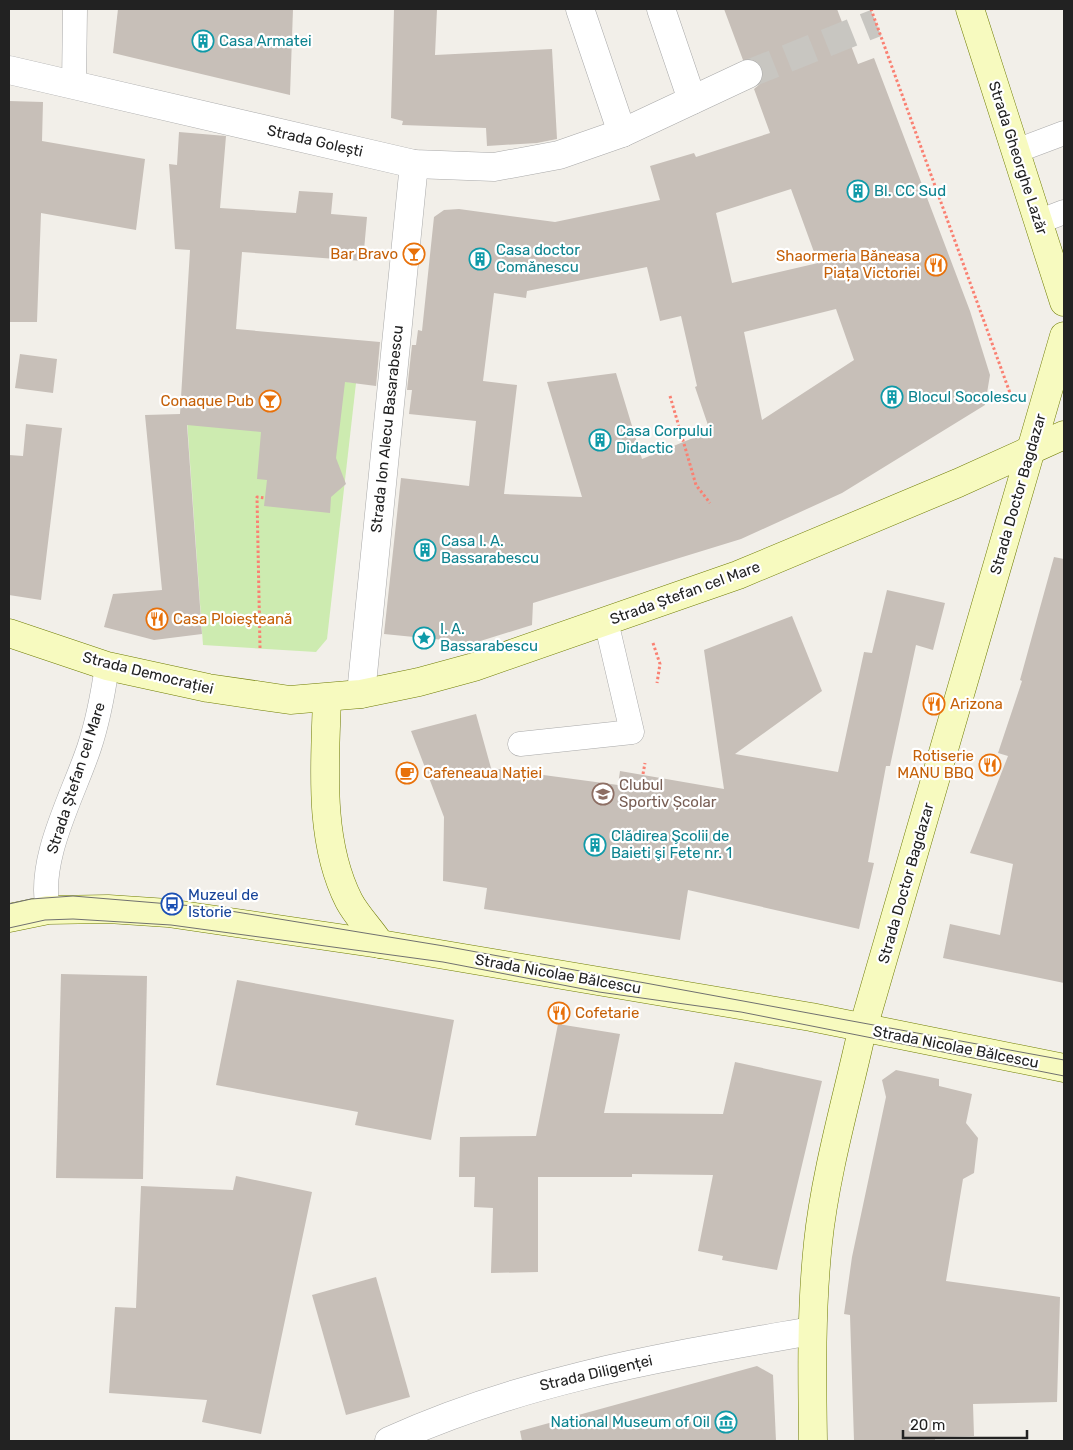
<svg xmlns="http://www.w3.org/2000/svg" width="1073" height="1450" font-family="Rubik,sans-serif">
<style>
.grass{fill:#cdebb0}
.building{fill:#c7bfb8;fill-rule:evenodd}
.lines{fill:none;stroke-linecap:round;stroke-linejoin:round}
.street-tunnel{stroke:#c8c6c1;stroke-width:28;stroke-dasharray:28 14;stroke-linecap:butt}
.lane-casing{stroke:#a9a9a9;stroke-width:25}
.street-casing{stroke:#a9a9a9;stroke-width:29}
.secondary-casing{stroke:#707d05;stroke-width:29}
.path{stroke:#fa8072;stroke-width:3;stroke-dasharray:2.5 2.5;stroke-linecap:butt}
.lane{stroke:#fff;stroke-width:24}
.street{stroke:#fff;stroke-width:28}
.secondary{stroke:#f7fabf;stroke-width:28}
.tram{stroke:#707070;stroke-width:1}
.labels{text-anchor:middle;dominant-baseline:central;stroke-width:4.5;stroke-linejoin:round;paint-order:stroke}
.culture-label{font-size:15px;fill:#0d838f;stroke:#fff;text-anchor:start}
.street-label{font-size:15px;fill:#222;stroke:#fff}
.food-label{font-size:15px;fill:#c56008;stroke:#fff;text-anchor:end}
.education-label{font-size:15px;fill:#785e54;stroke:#fff;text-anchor:start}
.transit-label{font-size:15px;fill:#164399;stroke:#fff;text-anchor:start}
</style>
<rect width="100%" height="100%" fill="#f2efe9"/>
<!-- grass -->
<path class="grass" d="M183,364L356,383L327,639L316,652L203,645Z"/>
<!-- building -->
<g class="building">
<path d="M118,9H293L290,95L113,53Z"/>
<path d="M394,9H437L435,55L552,49L557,139L537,143L487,146L486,128L402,125L403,121L391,118Z"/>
<path d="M724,9H837L858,64L874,58L970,311L990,375L985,405L842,493L741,539L533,603L532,625L474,643L384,634L401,478L469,486L476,421L409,414L412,390H407L412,345H416L418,330L422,331L434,217L444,210L459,209L555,222L660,200L650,166L694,153L696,157L770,133L754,89L761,83L764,75L762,68L757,61L743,60ZM791,189L818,263L732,283L716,213ZM647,267L660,321L681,316L697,386L695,387L710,431L642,459L616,373L547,382L582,497L504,494L517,385L483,381L494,293L526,298L527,291ZM836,309L854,360L762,420L744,332Z"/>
<path d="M9,101L43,102L42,141L145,159L136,230L41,213L37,322H9Z"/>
<path d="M179,132L226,136L220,208L296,213L299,191L333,193L331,214L367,217L363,261L242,252L236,329L380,342L376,386L345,382L336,458L346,484L331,497L330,513L264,506L267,480L257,479L261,432L187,425L202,634L154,640L104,627L113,594L162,590L145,415L180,414L190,250L175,249L169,164L177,165Z"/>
<path d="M20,354L57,359L53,393L15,388Z"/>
<path d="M26,424L62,428L41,600L9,595V455L23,456Z"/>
<path d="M1054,557L1064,559V983L943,958L950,924L1000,935L1013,864L970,853L1008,756L998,753L1022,681L1020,680Z"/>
<path d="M887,590L945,603L933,650L916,645L890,766H886L868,862L874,863L859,929L688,890L680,940L484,909L487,888L443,881L444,817L411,731L476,714L491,768L618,785L620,771L724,789L704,650L792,616L822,691L735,754L838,772L864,652L872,653Z"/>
<path d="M61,974L147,976L143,1179L56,1178Z"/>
<path d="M237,980L454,1020L431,1140L355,1125L358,1112L216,1085Z"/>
<path d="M558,1024L620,1034L604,1113L723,1114L735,1062L822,1081L777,1270L722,1260L723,1256L698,1251L713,1175L632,1174V1177H538V1272L491,1273L493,1208L474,1207L475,1177H459L460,1137L536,1136Z"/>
<path d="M896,1070L939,1079V1086L972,1094L966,1123L978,1138L974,1173L963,1179L946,1281L1060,1297L1057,1402L973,1404L974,1436L935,1437V1441H854L850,1315L844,1314L852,1257L886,1097L882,1080Z"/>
<path d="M236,1176L312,1192L261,1434L202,1422L207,1400L109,1393L115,1307L136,1308L141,1186L233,1190Z"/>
<path d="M376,1277L410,1397L346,1415L312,1295Z"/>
<path d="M757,1366L773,1375L776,1441H522L520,1431Z"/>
</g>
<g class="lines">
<!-- street-tunnel -->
<path class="street-tunnel" d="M748,74L876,23"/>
<!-- lane casing -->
<g class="lane-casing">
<g id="lane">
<path d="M74,85L75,9"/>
<path d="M1016,151L1064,133"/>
<path d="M1038,222L1064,212"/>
<path d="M520,744L632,732L606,621"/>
<path d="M48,910C37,859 73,796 89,748C98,721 103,694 107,666"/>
</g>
</g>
<!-- street casing -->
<g class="street-casing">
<g id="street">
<path d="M580,9L622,133"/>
<path d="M661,9L692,100"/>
<path d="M9,70L414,164L494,167L559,155L622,133L748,74"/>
<path d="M361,694L414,164"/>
<path d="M389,1441C525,1379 664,1357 811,1331"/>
</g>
</g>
<!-- secondary casing -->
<g class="secondary-casing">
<g id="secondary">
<path d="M970,9L1064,302"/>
<path d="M9,633L107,666L208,688L290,700L361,694L419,682L474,667L738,575L958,483L1064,435"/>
<path d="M327,698C325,764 318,840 349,901C357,916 371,930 380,944"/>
<path d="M9,918L48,910L108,909L168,913L380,944L811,1017L1064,1068"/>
<path d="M813,1441C812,1375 811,1309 818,1243C825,1175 846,1102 861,1035L1064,336"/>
</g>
</g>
<!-- path -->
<g class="path">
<path d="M871,9L1010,393"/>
<path d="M670,396L696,485L710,503"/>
<path d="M653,643L660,664L657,683"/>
<path d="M260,648L257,497L265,498"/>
<path d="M643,774L645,763"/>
</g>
<!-- lane -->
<use href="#lane" class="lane"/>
<!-- street -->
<use href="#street" class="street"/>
<!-- secondary -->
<use href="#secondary" class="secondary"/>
<!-- tram -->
<g class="tram">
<path d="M9,904L31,899L73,896L206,907L444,946L1064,1060"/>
<path d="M9,928L45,920L73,919L171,925L443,962L599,992L741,1012L1064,1076"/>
</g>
</g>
<!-- icons -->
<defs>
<g id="building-ring" transform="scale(1.125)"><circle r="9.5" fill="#fff" stroke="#0f9aa8" stroke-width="1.5"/><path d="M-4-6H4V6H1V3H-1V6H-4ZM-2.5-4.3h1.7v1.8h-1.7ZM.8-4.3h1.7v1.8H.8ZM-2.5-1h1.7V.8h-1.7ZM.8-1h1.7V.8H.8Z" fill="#0f9aa8"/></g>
<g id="bar-ring" transform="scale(1.125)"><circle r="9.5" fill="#fff" stroke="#e8710a" stroke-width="1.5"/><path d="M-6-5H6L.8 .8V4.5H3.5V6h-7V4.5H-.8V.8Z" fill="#e8710a"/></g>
<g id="restaurant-ring" transform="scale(1.125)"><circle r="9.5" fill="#fff" stroke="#e8710a" stroke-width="1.5"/><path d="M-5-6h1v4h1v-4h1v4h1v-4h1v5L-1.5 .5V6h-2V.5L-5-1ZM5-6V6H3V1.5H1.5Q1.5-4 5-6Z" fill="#e8710a"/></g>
<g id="sight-ring" transform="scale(1.125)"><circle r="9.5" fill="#fff" stroke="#0f9aa8" stroke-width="1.5"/><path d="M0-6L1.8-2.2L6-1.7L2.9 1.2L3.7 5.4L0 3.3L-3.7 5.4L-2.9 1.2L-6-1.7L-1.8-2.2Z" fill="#0f9aa8"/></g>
<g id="cafe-ring" transform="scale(1.125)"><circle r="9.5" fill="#fff" stroke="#e8710a" stroke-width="1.5"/><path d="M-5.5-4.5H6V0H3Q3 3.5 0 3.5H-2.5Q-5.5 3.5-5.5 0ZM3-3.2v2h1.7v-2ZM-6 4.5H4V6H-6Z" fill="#e8710a"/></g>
<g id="school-ring" transform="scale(1.125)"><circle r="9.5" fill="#fff" stroke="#8d6e63" stroke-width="1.5"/><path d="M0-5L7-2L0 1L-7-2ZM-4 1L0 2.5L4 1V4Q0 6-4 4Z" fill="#8d6e63"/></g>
<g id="bus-ring" transform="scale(1.125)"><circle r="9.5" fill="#fff" stroke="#1a4fb4" stroke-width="1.5"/><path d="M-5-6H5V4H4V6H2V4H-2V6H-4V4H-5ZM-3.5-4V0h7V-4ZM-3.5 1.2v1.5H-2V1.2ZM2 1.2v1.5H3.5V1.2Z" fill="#1a4fb4"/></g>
<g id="museum-ring" transform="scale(1.125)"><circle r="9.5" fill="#fff" stroke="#0f9aa8" stroke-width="1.5"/><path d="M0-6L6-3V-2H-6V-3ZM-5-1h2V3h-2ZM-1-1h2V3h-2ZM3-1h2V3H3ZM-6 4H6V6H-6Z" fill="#0f9aa8"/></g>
</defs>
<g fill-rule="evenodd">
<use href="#building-ring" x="203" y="41"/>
<use href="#building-ring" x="858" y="191"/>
<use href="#bar-ring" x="414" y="254"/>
<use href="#building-ring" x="480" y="259"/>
<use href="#restaurant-ring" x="936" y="265"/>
<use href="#building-ring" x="892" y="397"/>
<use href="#bar-ring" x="270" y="401"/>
<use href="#building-ring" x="600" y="440"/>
<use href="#building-ring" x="425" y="550"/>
<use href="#restaurant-ring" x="157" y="619"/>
<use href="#sight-ring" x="424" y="638"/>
<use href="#restaurant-ring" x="934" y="704"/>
<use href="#restaurant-ring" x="990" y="765"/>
<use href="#cafe-ring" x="407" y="773"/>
<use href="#school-ring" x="603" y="794"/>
<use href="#building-ring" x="595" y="845"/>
<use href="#bus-ring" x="172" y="904"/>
<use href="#restaurant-ring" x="559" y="1013"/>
<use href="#museum-ring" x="726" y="1422"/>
</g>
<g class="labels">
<!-- culture labels -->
<g class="culture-label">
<text x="219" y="41">Casa Armatei</text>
<text x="874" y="191">Bl. CC Sud</text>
<text x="496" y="250">Casa doctor<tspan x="496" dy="17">Comănescu</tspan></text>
<text x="908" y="397">Blocul Socolescu</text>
<text x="616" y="431">Casa Corpului<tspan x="616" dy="17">Didactic</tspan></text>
<text x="441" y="541">Casa I. A.<tspan x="441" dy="17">Bassarabescu</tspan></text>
<text x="440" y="629">I. A.<tspan x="440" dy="17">Bassarabescu</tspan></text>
<text x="611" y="836">Clădirea Şcolii de<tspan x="611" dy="17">Baieti şi Fete nr. 1</tspan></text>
<text x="710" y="1422" text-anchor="end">National Museum of Oil</text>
</g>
<!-- street labels -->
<g class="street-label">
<text transform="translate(315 141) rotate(13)">Strada Golești</text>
<text transform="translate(1018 158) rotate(72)">Strada Gheorghe Lazăr</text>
<text transform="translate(387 429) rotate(-84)">Strada Ion Alecu Basarabescu</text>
<text transform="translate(1018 494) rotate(-74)">Strada Doctor Bagdazar</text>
<text transform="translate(685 593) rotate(-20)">Strada Ștefan cel Mare</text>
<text transform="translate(148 673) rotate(14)">Strada Democrației</text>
<text transform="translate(76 778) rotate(-72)">Strada Ștefan cel Mare</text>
<text transform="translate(906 883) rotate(-74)">Strada Doctor Bagdazar</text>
<text transform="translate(558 974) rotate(10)">Strada Nicolae Bălcescu</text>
<text transform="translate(956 1047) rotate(11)">Strada Nicolae Bălcescu</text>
<text transform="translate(596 1373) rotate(-13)">Strada Diligenței</text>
</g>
<!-- food labels -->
<g class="food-label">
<text x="398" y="254">Bar Bravo</text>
<text x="920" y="256">Shaormeria Băneasa<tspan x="920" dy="17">Piața Victoriei</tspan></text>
<text x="254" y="401">Conaque Pub</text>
<text x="173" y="619" text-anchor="start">Casa Ploieşteană</text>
<text x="950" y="704" text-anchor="start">Arizona</text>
<text x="974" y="756">Rotiserie<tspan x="974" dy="17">MANU BBQ</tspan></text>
<text x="423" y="773" text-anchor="start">Cafeneaua Nației</text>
<text x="575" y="1013" text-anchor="start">Cofetarie</text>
</g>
<!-- education labels -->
<g class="education-label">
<text x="619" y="785">Clubul<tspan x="619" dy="17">Sportiv Școlar</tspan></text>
</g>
<!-- transit labels -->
<g class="transit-label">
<text x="188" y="895">Muzeul de<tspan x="188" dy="17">Istorie</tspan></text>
</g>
</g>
<!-- border -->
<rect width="1073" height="1450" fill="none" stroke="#222222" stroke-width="20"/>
<!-- scale -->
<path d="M903 1430v8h124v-8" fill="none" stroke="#222222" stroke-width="2.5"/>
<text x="910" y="1430" font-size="15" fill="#222222" stroke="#ffffff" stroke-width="4" paint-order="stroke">20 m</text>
</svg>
